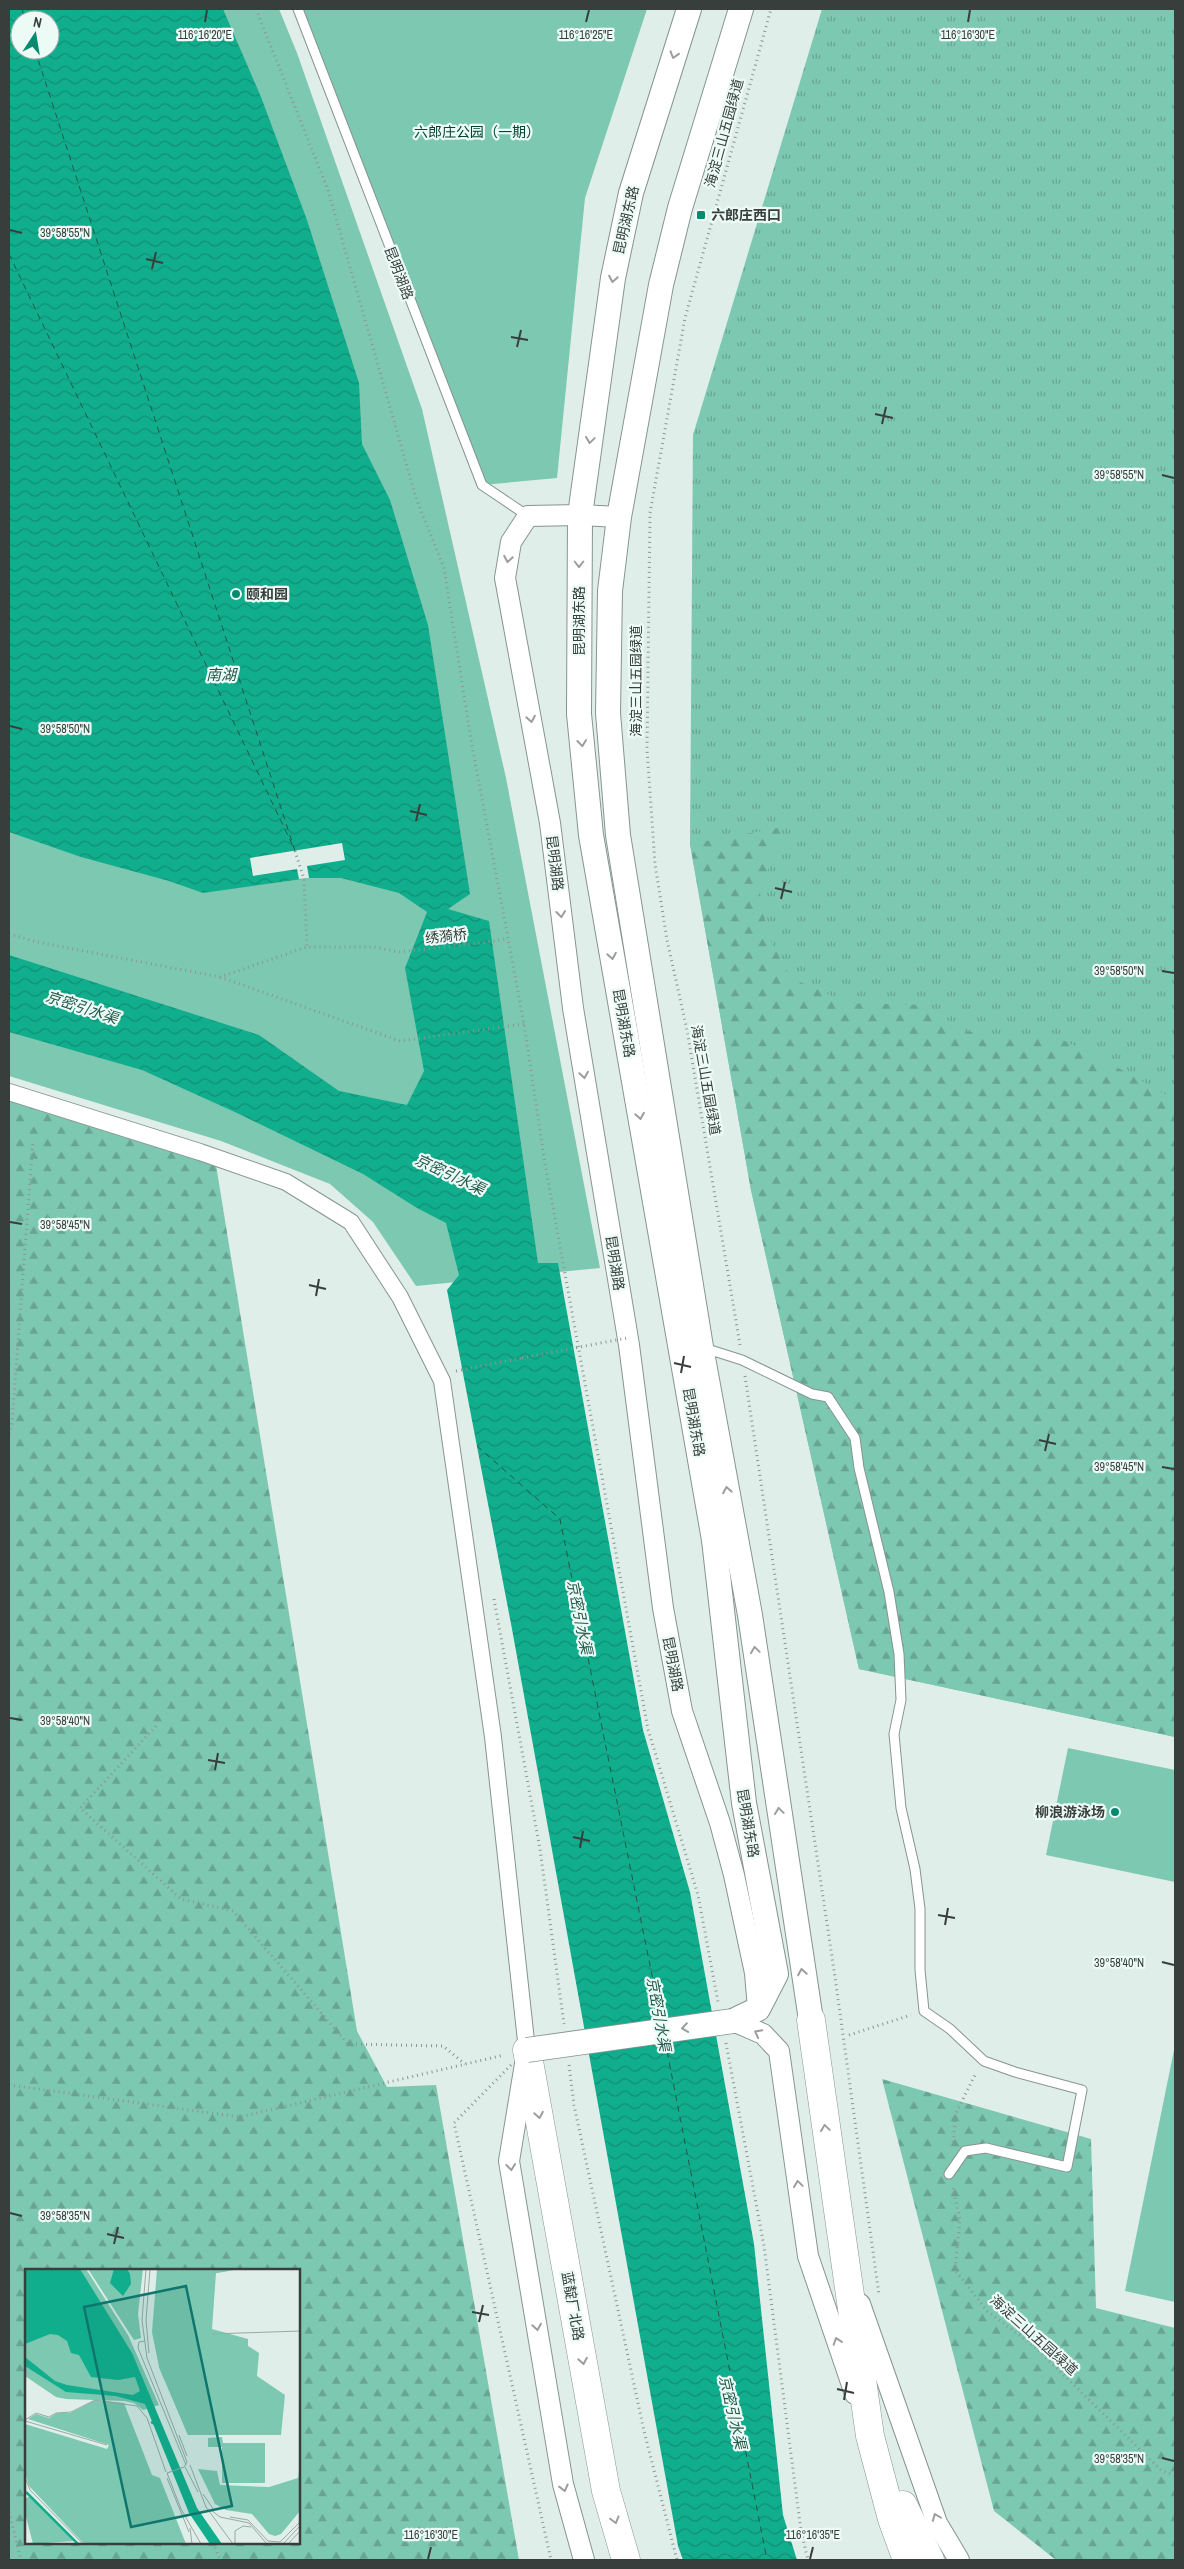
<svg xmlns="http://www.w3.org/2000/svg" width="1184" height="2569" font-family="'Archivo Narrow','Noto Sans SC',sans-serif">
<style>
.grass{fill:url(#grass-tufts)}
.forest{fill:url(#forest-firs);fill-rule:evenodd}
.park{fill:#7dc8b1;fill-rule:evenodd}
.water{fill:url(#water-waves);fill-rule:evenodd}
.pier{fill:#dfeee9}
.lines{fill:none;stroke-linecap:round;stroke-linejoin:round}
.ferry{stroke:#225849;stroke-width:1;stroke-dasharray:6 5;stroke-linecap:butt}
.service-casing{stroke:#87948f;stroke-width:11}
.minor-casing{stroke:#87948f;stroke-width:18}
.tertiary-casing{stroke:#87948f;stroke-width:22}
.secondary-casing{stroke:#87948f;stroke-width:26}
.trunk-casing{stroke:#87948f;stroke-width:29}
.path{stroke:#8c9693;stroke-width:3;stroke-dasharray:1 4;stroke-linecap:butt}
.service{stroke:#fff;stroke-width:9}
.minor{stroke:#fff;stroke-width:16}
.tertiary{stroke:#fff;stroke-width:20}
.secondary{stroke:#fff;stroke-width:24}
.trunk{stroke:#fff;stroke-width:28}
.secondary-bridge-casing{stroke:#87948f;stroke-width:26;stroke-linecap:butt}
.path-bridge{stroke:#8c9693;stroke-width:3;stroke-dasharray:1 4;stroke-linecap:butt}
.secondary-bridge{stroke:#fff;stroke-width:24}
.oneway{stroke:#9c9e9e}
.ticks{fill:none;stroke:#383e3c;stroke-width:2}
.poi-dot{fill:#078a6f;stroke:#ecfbf6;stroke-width:2}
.labels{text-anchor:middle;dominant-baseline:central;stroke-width:4.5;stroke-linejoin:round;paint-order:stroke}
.park-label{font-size:14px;fill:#054234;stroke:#ecfbf6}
.street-label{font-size:14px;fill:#383e3c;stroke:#ecfbf6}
.poi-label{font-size:14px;font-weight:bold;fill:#383e3c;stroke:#ecfbf6;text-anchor:start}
.water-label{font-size:15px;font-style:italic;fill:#225849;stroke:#ecfbf6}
.inset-river{fill:none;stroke:#11ae8d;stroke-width:2.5}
.inset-road{fill:none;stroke:#9ca8a4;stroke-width:1}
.view{fill:#0f766e;fill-opacity:0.15;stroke:#0f766e;stroke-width:2.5}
.inset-edge{fill:none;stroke:#383e3c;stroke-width:2.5}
.ticks-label{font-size:12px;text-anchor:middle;fill:#383e3c;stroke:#ecfbf6;stroke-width:4.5;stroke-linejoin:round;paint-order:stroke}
</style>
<defs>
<pattern id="grass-tufts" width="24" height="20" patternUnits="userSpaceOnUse" patternTransform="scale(1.25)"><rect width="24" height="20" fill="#7dc8b1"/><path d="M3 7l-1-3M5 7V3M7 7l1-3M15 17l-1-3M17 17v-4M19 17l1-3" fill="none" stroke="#67a491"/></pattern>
<pattern id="forest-firs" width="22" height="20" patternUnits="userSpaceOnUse" patternTransform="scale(1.25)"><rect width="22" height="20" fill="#7dc8b1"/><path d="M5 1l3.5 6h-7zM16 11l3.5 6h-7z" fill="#67a491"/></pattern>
<pattern id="water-waves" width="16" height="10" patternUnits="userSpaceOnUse" patternTransform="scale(1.25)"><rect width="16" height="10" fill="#11ae8d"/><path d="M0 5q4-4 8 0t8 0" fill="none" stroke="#118f74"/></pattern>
</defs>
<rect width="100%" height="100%" fill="#dfeee9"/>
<!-- grass -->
<path class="grass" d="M822,9H1175V1737L859,1669L751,1190L690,844L693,435Z"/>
<!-- forest -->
<g class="forest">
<path d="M783,827L760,893L768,936L791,978L848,1003L922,1005L966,1031L1015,1040L1051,1034L1126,1072L1175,1100V1737L859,1669L751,1190L690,844Z"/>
<path d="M9,1098L216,1165L357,2031L387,2087L436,2085L519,2560H9ZM26,2270H299V2543H26Z"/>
<path d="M882,2079L1091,2139L1096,2308L1175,2328V2560H1056L994,2511Z"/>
</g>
<!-- park -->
<g class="park">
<path d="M9,9H279L297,53L422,409L506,778L600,1268L416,1286L373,1222L330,1184L221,1141L9,1076ZM20,20H50V50H20Z"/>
<path d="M298,9H647L585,198L557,478L482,485Z"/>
<path d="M1068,1748L1175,1770V1882L1046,1855Z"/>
<path d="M1175,2045V2302L1125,2291Z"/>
</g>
<!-- water -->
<path class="water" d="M9,9H223L261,97L307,220L359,383L362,444L390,500L428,625L470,894L448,909L489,921L538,1263H558L643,1730L690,1892L754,2244L783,2515L797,2560H683L678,2546L512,1629L447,1290L459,1275L446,1223L417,1208L363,1174L237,1113L142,1070L9,1032V955L259,1035L339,1091L407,1105L424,1071L405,968L427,912L399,893L341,878H309L203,893L169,881L81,857L9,832ZM20,20H50V50H20Z"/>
<!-- pier -->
<path class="pier" d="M342,843L345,860L307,866L309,878L299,879L297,869L253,876L250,858Z"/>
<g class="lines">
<!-- ferry -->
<g class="ferry">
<path d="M22,9L25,20"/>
<path d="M35,50L295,851"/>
<path d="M9,254L293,846"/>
<path d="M477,1446L560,1519L661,2020"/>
<path d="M665,2041L767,2560"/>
</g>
<!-- service casing -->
<g class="service-casing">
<g id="service">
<path d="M298,9L482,485L528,516"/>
<path d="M704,1348L742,1360L812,1394L828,1397L855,1438L859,1468L889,1592L899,1654L901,1700L894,1734L901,1808L915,1869L920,1909V1970L924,2011L950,2029L984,2061L1015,2072L1082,2090L1067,2167L986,2148L965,2151L949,2174"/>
</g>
</g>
<!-- minor casing -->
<g class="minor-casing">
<path id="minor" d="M9,1092L200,1152L286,1182L351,1222L400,1297L442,1381L493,1737L527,2050"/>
</g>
<!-- tertiary casing -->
<g class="tertiary-casing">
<g id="tertiary">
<path d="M619,517L580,515L528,516L511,542L505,578L550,823L573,1008L629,1345L663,1608L682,1711L720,1823L734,1875L755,1973L758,2009"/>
<path d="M733,2021L763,2034L779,2051L808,2256L855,2394"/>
<path d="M525,2064L509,2161L563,2484L584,2560"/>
<path d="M860,2304L937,2523L959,2560"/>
</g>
</g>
<!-- secondary casing -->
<g class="secondary-casing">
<g id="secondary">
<path d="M689,9L631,193L613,278L580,515L579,714L591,835L714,1540L744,1803L776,1974L758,2009L733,2021"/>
<path d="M741,9L680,208L661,285L619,517L610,591L608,713L618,835L701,1347L750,1615L811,2020"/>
</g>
</g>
<!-- trunk casing -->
<g class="trunk-casing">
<g id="trunk">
<path d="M811,2020L870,2436L892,2519L907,2560"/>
<path d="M527,2050L606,2491L626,2560"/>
<path d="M903,2505L930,2560"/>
</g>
</g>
<!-- path -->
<g class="path">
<path d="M256,9L328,190L416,498L444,568L471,740L524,1024L545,1164L648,1729L698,1895L718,2002"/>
<path d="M295,851L304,879L307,947"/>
<path d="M9,934L37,942L220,977L307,947H374L399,952L496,941L508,938"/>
<path d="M220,977L400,1041L524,1024"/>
<path d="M740,1345L687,1030L667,940L655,864L647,749L650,513L685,318L771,9"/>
<path d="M456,1371L522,1358"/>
<path d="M745,1376L835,1977L879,2295"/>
<path d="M9,1434L12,1423L33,1140"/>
<path d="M494,1599L540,1849L564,2024"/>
<path d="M156,1726L80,1808L181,1899L233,1911L348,2044L443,2046L465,2064"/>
<path d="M849,2035L911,2015"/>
<path d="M726,2043L764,2246L801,2531L808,2560"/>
<path d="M569,2065L574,2105L644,2431L677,2560"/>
<path d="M9,2085L240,2117L504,2055"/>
<path d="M953,2142L956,2113L976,2073"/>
<path d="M953,2188L960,2220L955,2270L987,2311L1035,2347L1162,2471L1175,2475"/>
<path d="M9,2512L21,2560"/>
<path d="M213,2543L220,2560"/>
</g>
<!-- service -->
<use href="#service" class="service"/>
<!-- minor -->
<use href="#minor" class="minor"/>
<!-- tertiary -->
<use href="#tertiary" class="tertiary"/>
<!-- secondary -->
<use href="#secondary" class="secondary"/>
<!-- trunk -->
<use href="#trunk" class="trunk"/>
<!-- secondary-bridge casing -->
<g class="secondary-bridge-casing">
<path id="secondary-bridge" d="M527,2050L733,2021"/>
</g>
<!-- path-bridge -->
<g class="path-bridge">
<path d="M522,1358L627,1338"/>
<path d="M511,2065L454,2123L551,2560"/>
</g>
<!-- secondary-bridge -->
<use href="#secondary-bridge" class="secondary-bridge"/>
</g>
<!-- one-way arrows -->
<defs><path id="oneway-chevron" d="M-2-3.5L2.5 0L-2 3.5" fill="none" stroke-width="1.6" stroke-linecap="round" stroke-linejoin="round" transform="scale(1.25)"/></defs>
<g class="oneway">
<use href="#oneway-chevron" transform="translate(674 55) rotate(107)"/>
<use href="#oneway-chevron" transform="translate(613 279) rotate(100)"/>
<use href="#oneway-chevron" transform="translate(590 440) rotate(98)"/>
<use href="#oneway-chevron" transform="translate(508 559) rotate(100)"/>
<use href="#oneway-chevron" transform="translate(579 564) rotate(90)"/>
<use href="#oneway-chevron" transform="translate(531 719) rotate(80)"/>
<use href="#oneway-chevron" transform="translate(582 743) rotate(84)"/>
<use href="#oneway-chevron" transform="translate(561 914) rotate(83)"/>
<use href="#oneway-chevron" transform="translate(612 956) rotate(80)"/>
<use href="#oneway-chevron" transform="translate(584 1075) rotate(81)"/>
<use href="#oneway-chevron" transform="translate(640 1116) rotate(80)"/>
<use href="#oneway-chevron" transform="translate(727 1490) rotate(-100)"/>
<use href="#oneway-chevron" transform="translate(755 1650) rotate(-98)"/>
<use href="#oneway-chevron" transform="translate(779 1811) rotate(-98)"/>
<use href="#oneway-chevron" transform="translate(802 1972) rotate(-99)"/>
<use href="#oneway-chevron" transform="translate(685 2028) rotate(172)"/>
<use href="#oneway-chevron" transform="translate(758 2033) rotate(-152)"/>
<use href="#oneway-chevron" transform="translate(539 2115) rotate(80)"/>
<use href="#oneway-chevron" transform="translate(825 2128) rotate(-98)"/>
<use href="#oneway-chevron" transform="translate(511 2167) rotate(83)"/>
<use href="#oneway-chevron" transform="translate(798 2184) rotate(-98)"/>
<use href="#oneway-chevron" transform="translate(537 2327) rotate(81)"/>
<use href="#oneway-chevron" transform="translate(837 2341) rotate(-109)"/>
<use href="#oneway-chevron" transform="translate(583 2361) rotate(80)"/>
<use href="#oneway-chevron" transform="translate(564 2488) rotate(76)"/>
<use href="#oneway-chevron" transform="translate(936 2517) rotate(-111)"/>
<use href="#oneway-chevron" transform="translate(615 2520) rotate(74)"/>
</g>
<!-- ticks -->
<path class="ticks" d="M205,22L207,10M586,22L589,10M968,22L970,10M10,230L22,233M146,259L163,263M152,269L156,252M511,337L528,340M517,347L521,330M875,414L893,418M882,424L886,407M1162,475L1174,478M10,726L22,729M410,811L427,815M416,821L420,804M775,888L792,892M781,899L785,882M1162,971L1174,973M10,1222L22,1224M309,1285L326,1289M316,1296L319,1279M674,1363L691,1367M681,1373L684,1356M1039,1440L1056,1444M1045,1451L1049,1434M1162,1467L1174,1469M10,1718L22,1720M208,1760L225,1763M215,1770L218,1753M573,1837L590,1841M580,1848L583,1831M938,1915L955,1918M945,1925L948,1908M1162,1962L1174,1965M10,2213L22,2216M107,2234L124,2238M114,2244L118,2227M472,2312L489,2315M479,2322L483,2305M837,2389L854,2393M844,2400L847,2382M1162,2458L1174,2461M428,2559L431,2547M810,2559L813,2547"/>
<!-- markers -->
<g class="poi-dot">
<rect x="696" y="210" width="10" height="10" rx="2.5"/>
<circle cx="236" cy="594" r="5"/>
<circle cx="1115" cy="1812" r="5"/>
</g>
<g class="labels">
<!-- park labels -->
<g class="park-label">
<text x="477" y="132">六郎庄公园（一期）</text>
</g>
<!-- street labels -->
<g class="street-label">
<text transform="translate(724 133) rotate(-75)">海淀三山五园绿道</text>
<text transform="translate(626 220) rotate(-77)">昆明湖东路</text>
<text transform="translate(399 273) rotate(69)">昆明湖路</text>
<text transform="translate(579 621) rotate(-90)">昆明湖东路</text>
<text transform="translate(636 681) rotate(-90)">海淀三山五园绿道</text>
<text transform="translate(555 863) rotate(83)">昆明湖路</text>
<text transform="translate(446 936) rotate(-6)">绣漪桥</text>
<text transform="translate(624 1023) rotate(80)">昆明湖东路</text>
<text transform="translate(706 1080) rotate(80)">海淀三山五园绿道</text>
<text transform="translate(615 1263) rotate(81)">昆明湖路</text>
<text transform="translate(694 1422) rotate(80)">昆明湖东路</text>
<text transform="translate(673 1664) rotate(79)">昆明湖路</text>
<text transform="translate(748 1823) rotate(80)">昆明湖东路</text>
<text transform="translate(573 2306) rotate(80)">蓝靛厂北路</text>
<text transform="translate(1034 2335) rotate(42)">海淀三山五园绿道</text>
</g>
<!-- poi labels -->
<g class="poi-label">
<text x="711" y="215">六郎庄西口</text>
<text x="246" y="594">颐和园</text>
<text x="1105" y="1812" text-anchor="end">柳浪游泳场</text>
</g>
<!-- water labels -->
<g class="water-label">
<text x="221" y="674">南湖</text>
<text transform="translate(82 1007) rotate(18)">京密引水渠</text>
<text transform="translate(450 1174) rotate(25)">京密引水渠</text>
<text transform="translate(580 1617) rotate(79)">京密引水渠</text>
<text transform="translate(659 2014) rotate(80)">京密引水渠</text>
<text transform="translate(733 2412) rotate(77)">京密引水渠</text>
</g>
</g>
<!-- overview -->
<g transform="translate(25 2269)">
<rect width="275" height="275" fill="#dfeee9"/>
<path d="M132,0H215L191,4L187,60L223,70V77L234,84L232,107L260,126L256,166H163L134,98L127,63Z" fill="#7dc8b1"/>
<path d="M169,0H203V2L180,6L170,4ZM141,95L145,108L185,111L232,123L247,143L245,166H163L134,98ZM70,131L99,134L127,206L135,209L161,275H59L4,217L0,204V155L82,180L84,176L3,150L11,145L24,149L32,144H45ZM275,197V242L256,265L250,267L244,265L227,245L201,241L190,235L173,200L192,202L195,216L244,218L273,209ZM5,227L49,272L8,275L0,244V230Z" fill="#7dc8b1"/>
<path d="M0,0H61L103,66L134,136L118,141L109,134L99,132L41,130L31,128L0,107ZM63,0H118L113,45L116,69L109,71ZM197,168L198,174H240V214H197V178H183V169Z" fill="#7dc8b1"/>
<path d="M0,0H55L107,84L172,239L197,275H185L164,244L120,135L91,127L41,123L0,97V88L30,112L42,116L108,126L115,122L110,108L93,111L66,108L54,86L46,84L42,72L33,66L25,65L0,75ZM89,0H102L105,5L106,15L98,27L85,14Z" fill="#11ae8d"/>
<path class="inset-river" d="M28,0L60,54L100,106M42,0L97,101M126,153L135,158L173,247L193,275M1,223L53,275"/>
<path class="inset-road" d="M121,0L117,51L122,89L162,193L159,198L142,204M187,65L275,62M120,72L114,73L113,79L161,196M124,84L121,51L125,0M0,151L11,144L24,148L31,144L46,143L70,131L112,137L122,149L141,203M0,152L82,176M154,166L162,187M165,196L181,238L208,275M160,198L173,223M142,204L156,240L176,275M0,208L5,221L58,275M142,209L164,263M178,225L189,241M186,241L195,248L224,254L242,275M205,248L223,251L243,272L255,273L275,253M165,259L167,275M210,275V262L218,257L226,258M258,275L275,257M263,275L275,262"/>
<path class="view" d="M161,17L207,237L106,258L59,38Z"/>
<rect width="275" height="275" class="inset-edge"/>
</g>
<g class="ticks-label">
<text x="205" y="39">116°16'20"E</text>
<text x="586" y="39">116°16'25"E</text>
<text x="968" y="39">116°16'30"E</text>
<text x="65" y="237">39°58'55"N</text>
<text x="1119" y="479">39°58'55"N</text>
<text x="65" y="733">39°58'50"N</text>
<text x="1119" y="975">39°58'50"N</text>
<text x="65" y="1229">39°58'45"N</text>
<text x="1119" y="1471">39°58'45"N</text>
<text x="65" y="1725">39°58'40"N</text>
<text x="1119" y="1967">39°58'40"N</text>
<text x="65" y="2220">39°58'35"N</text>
<text x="1119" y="2463">39°58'35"N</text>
<text x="431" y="2539">116°16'30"E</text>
<text x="813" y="2539">116°16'35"E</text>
</g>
<!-- border -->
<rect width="1184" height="2569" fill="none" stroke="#383e3c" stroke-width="20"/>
<!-- north arrow -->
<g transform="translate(35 35) rotate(12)"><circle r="24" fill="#ecfbf6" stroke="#a4afac"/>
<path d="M0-4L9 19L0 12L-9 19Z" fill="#078a6f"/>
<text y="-8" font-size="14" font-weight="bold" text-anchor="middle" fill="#383e3c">N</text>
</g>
</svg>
